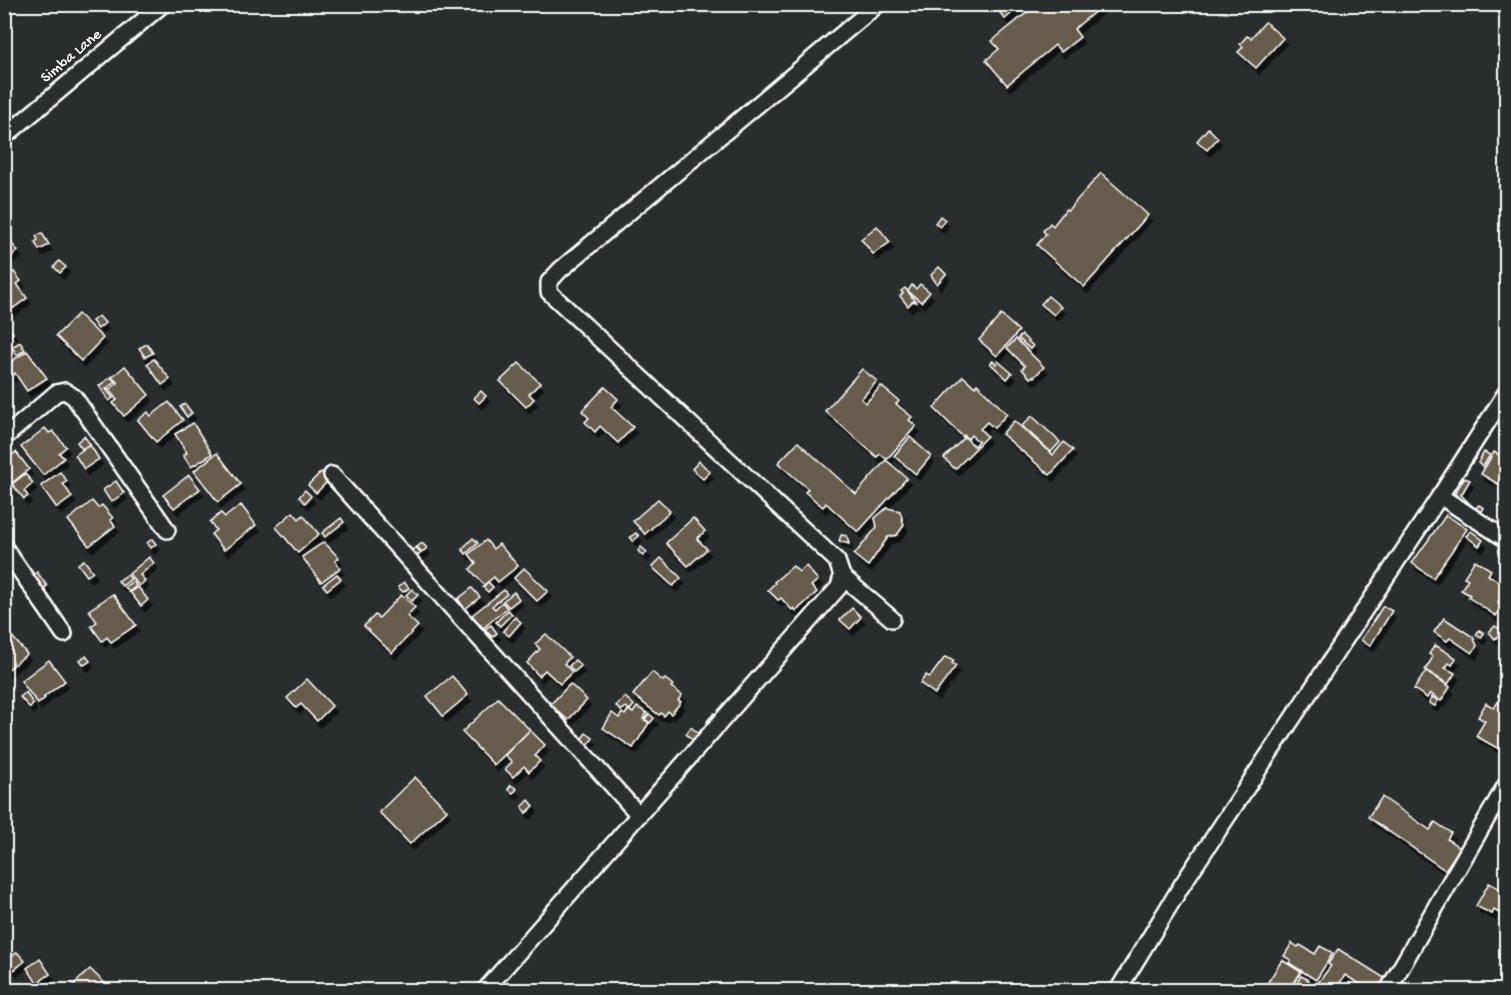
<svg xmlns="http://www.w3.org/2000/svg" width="1511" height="995" font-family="'Gochi Hand',sans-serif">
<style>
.building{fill:#655b4c;stroke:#fff;stroke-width:1.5;filter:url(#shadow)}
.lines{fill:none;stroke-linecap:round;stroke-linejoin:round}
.minor-casing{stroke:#fff;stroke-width:20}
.minor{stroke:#2a2d2e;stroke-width:15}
.labels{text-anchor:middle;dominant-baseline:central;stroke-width:4.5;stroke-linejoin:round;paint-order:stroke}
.street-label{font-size:16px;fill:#fff;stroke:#2a2d2e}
</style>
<defs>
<filter id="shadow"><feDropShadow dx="3.5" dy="6" stdDeviation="0" flood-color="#0009"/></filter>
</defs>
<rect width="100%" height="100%" fill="#2a2d2e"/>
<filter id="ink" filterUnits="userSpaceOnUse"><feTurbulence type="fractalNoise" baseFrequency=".0167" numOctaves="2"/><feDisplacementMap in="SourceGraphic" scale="12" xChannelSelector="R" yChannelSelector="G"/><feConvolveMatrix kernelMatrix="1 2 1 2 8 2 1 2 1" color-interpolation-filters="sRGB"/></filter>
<g filter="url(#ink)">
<!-- building -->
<g class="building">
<path d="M993,4H1022L1005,19Z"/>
<path d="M1026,4H1104L1074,29L1080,37L1061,52L1055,45L1007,85L986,60L999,49L992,41L1030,10Z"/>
<path d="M1265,22L1283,38L1256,68L1238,52L1243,47L1240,44L1247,36L1251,38Z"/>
<path d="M1208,128L1218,138L1207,150L1197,141Z"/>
<path d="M1101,173L1148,215L1084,287L1037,245L1046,234L1043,231L1050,223L1053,226L1066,209L1068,210Z"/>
<path d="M940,216L945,220L940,227L935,223Z"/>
<path d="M877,226L890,242L873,254L861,239Z"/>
<path d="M42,233L49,245L39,250L35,242L38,240L36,236Z"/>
<path d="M4,234L18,251L4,261Z"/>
<path d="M59,261L66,267L60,273L54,267Z"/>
<path d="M939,267L946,274L937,284L931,275Z"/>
<path d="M14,272L21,281L17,284L27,298L8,312L4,307V276Z"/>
<path d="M920,284L930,292L921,302L908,291L912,285L916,289Z"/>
<path d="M905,288L916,302L913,301L908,306L900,296L903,293L901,291Z"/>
<path d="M1048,296L1061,307L1054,315L1041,304Z"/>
<path d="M78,314L103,338L81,361L56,336Z"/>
<path d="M1001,315L1019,331L997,356L979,340Z"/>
<path d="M99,316L105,323L98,329L92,321Z"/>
<path d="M4,322L13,333L5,340L7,343L4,345Z"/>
<path d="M1022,335L1033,346L1030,349L1018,338Z"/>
<path d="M1016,339L1044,367L1034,377L1033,376L1030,378L1022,369L1025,366L1007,348Z"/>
<path d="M20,342L25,350L17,355L12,347Z"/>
<path d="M147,344L153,353L145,357L139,348Z"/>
<path d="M27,351L47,378L27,391L15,373L11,376L4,366Z"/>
<path d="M154,359L170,379L162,385L147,364Z"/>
<path d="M993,361L996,364L998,361L1012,373L1007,379L990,363Z"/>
<path d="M519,363L540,383L529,394L534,399L526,407L500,381Z"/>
<path d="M125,366L149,395L124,416L113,403L117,400L109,390L118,383L112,377Z"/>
<path d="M862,369L877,381L861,399L866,403L881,386L899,401L896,404L912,417L909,420L916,426L887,459L880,454L877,457L825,411Z"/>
<path d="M963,376L975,387L977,384L1007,414L994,428L987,422L980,429L987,436L977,446L975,445L978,441L971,435L968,439L964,435L963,437L934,408Z"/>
<path d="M111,377L115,382L106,389L113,398L109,401L99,386Z"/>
<path d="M605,387L618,399L611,407L633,427L618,443L600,426L595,432L585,422L589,418L582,411Z"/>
<path d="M481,391L486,396L479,403L474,398Z"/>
<path d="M169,402L183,420L156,442L138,420L148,412L151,416Z"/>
<path d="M185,404L192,413L187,417L180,407Z"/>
<path d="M1032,416L1060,442L1051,452L1022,426Z"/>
<path d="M1014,421L1053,455L1064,442L1073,450L1050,475L1002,434Z"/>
<path d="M193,423L212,454L191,467L183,455L187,453L175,434Z"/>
<path d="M45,428L49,433L53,431L66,447L59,453L64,458L43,475L21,447Z"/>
<path d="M84,436L90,444L82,449L77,442Z"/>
<path d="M910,437L931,456L916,474L894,456Z"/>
<path d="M965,437L976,448L955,469L944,458Z"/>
<path d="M798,442L856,494L886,460L907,478L858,532L826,503L823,507L805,492L808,489L778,463Z"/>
<path d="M90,445L99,459L84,469L75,455Z"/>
<path d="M16,452L29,469L12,483L4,474V461Z"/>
<path d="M1484,452L1490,455L1483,467L1478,463Z"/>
<path d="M1494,452L1506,459V480L1502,477L1498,484L1481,474Z"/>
<path d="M217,453L241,484L218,502L194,471Z"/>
<path d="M699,461L710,472L703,479L692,469Z"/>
<path d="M60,472L67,481L63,484L72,497L57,508L41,486Z"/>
<path d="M321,472L329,480L316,493L308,485Z"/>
<path d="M25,474L33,483L24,491L28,496L24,499L12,484Z"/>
<path d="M189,475L200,489L174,508L163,495Z"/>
<path d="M1464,478L1470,480L1461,495L1475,509L1479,505L1484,508L1479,516L1457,501L1455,493Z"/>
<path d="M116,481L124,493L111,502L103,490Z"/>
<path d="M305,490L311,496L305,503L299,497Z"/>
<path d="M658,499L670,511L645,534L633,521Z"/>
<path d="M92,501L98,508L102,505L113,518L110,520L115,526L89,546L68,520Z"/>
<path d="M241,505L256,525L224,550L211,534L216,530L210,522L221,513L225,517Z"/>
<path d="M887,508L900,511L904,525L897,535L888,537L868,566L854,555L877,527L875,518Z"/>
<path d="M293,512L299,519L303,515L319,534L298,553L276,527Z"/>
<path d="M1446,515L1467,529L1433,578L1412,563Z"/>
<path d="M341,518L344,522L325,537L322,533Z"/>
<path d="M693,518L705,531L697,539L707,549L688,566L666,543Z"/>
<path d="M1471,531L1483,540L1479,546L1466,536Z"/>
<path d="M636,533L639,536L633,541L630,537Z"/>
<path d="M841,535L847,536L849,544L839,541Z"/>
<path d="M473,538L478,543L466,554L462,549Z"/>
<path d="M152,539L156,544L151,548L147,543Z"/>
<path d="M486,540L493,549L499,544L518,566L498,582L494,577L484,585L470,569L476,563L469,554Z"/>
<path d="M324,542L339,558L335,561L340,568L321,582L302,557Z"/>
<path d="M422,543L427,548L422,552L417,547Z"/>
<path d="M416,547L421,553L414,558L410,552Z"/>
<path d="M641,547L647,552L643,556L638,551Z"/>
<path d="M149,557L154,563L140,575L145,581L139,586L129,574Z"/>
<path d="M661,558L681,578L673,586L652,567Z"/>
<path d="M84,560L93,572L87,576L78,564Z"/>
<path d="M1475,560L1491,570L1488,575L1506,586L1499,597L1501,598L1498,602L1502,605L1496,616L1468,597L1470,595L1461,590L1468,579L1464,577Z"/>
<path d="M793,566L799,572L806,566L818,580L811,586L817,592L796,611L794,608L792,610L781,598L778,600L768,590L775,583L774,582Z"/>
<path d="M524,568L548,591L537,601L514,578Z"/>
<path d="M37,572L47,586L40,591L30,577Z"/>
<path d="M337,574L341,579L327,590L323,585Z"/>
<path d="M127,575L131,579L122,586L118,581Z"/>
<path d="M133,581L136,586L129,592L125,587Z"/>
<path d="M404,582L409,588L403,592L398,587Z"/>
<path d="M488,582L493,587L488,592L483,587Z"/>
<path d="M138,587L148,600L141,606L130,592Z"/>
<path d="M472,588L480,597L465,609L458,599Z"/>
<path d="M1506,588V604L1501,601Z"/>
<path d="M412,589L418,595L412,601L406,595Z"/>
<path d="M504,590L507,594L492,606L495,609L502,602L507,608L483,628L472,615Z"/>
<path d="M514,592L519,599L509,607L503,601Z"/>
<path d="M113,594L136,625L111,642L107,637L102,641L91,626L97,622L89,610Z"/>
<path d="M401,595L415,607L407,616L418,626L392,653L364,626L375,615L379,618Z"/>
<path d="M1383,606L1392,611L1370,646L1361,640Z"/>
<path d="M852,608L861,617L850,629L840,620Z"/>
<path d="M508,610L512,614L500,626L496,622Z"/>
<path d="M515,617L521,622L509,636L503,631Z"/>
<path d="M1444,618L1473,637L1477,646L1472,653L1450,638L1447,641L1434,632Z"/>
<path d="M491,625L497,633L492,637L485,629Z"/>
<path d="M1501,625L1505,629L1495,639L1489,632L1495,626L1498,628Z"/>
<path d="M4,627L27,654L6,671L4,669Z"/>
<path d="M1479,630L1484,633L1481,638L1476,635Z"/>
<path d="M546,634L570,657L564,664L572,672L560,684L545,670L539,676L527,663L540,649L535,644Z"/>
<path d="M1435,645L1456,658L1452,665L1449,663L1445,668L1455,673L1448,684L1425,670L1433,657L1429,654Z"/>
<path d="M86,656L90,661L84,665L80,660Z"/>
<path d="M945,657L954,661L952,663L956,666L935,694L920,683L926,675L930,677Z"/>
<path d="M49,660L65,681L44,697L45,698L38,704L21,681Z"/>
<path d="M575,660L581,666L574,672L569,666Z"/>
<path d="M1426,671L1450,687L1441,701L1430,693L1427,698L1414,689Z"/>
<path d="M652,672L663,681L665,679L673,685L671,687L682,695L678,700L681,702L671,714L668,711L664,716L661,713L659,715L633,695Z"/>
<path d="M452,676L468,695L443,716L427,696Z"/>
<path d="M307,679L332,706L317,721L301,704L296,708L287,698Z"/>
<path d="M570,684L587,700L568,720L558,711L554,715L547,708Z"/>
<path d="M1503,684L1506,685V700L1498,696Z"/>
<path d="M26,692L33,704L30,708L20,697Z"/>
<path d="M625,697L634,705L630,710L626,707L621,711L616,706Z"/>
<path d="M1432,697L1438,700L1435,706L1429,703Z"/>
<path d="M498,698L530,730L494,765L462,732Z"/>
<path d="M1498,702L1506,707V735L1499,749L1476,736L1485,721L1478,717L1486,703L1494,708Z"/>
<path d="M637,707L647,713L643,719L649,723L633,748L603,728L612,713L619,718L622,713L625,715L628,710L633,713Z"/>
<path d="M714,713L719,717L713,725L707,721Z"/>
<path d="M649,714L654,718L650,723L645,719Z"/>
<path d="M691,727L699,734L694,741L686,734Z"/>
<path d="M530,730L545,745L535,756L540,761L529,772L524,766L513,777L505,769L512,762L505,755Z"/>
<path d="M586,733L593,738L588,745L581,740Z"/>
<path d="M415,777L447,810L410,844L379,812Z"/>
<path d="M511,785L517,789L513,793L508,789Z"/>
<path d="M1382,797L1430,830L1435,822L1451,833L1447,839L1460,848L1445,870L1368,817Z"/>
<path d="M529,800L534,806L526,813L522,807Z"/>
<path d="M1489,883L1506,892V917L1494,910L1492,914L1476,906Z"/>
<path d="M1292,943L1298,947L1300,945L1315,954L1320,946L1333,953L1316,980L1289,963L1291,960L1284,956Z"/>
<path d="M1338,949L1386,979L1379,990H1356L1360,984L1345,975L1335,990H1327L1317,984L1331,966L1328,964Z"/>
<path d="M17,952L25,961L14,970L7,961Z"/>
<path d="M40,959L50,974L37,983L27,968Z"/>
<path d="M1282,960L1301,972L1290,989L1283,985L1280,990H1263Z"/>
<path d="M90,969L112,990H68Z"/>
<path d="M1301,976L1309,980L1308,983L1322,990H1294Z"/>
<path d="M50,983L56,990H46L44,988Z"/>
</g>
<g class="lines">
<!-- minor casing -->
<g class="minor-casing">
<g id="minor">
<path d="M4,137L163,4"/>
<path d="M1506,393L1440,496L1506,539"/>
<path d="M4,438L56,393L65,391L74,397L167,530"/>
<path d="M332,475L638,814"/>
<path d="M4,547L64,634"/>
<path d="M842,576L892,619"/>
<path d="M485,990L839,587L842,576L837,561L549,292V282L560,270L878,4"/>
<path d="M1118,990L1182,885L1440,496"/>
<path d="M1388,990L1506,785"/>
</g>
</g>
<!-- minor -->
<use href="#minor" class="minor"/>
</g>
</g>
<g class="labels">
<!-- street labels -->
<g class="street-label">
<text transform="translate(72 57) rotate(-40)">Simba Lane</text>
</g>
</g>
<!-- margin -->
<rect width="1511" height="995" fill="none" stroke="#2a2d2e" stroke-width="24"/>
<rect x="12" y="12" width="1487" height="971" fill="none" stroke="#fff" stroke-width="2" filter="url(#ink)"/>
</svg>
